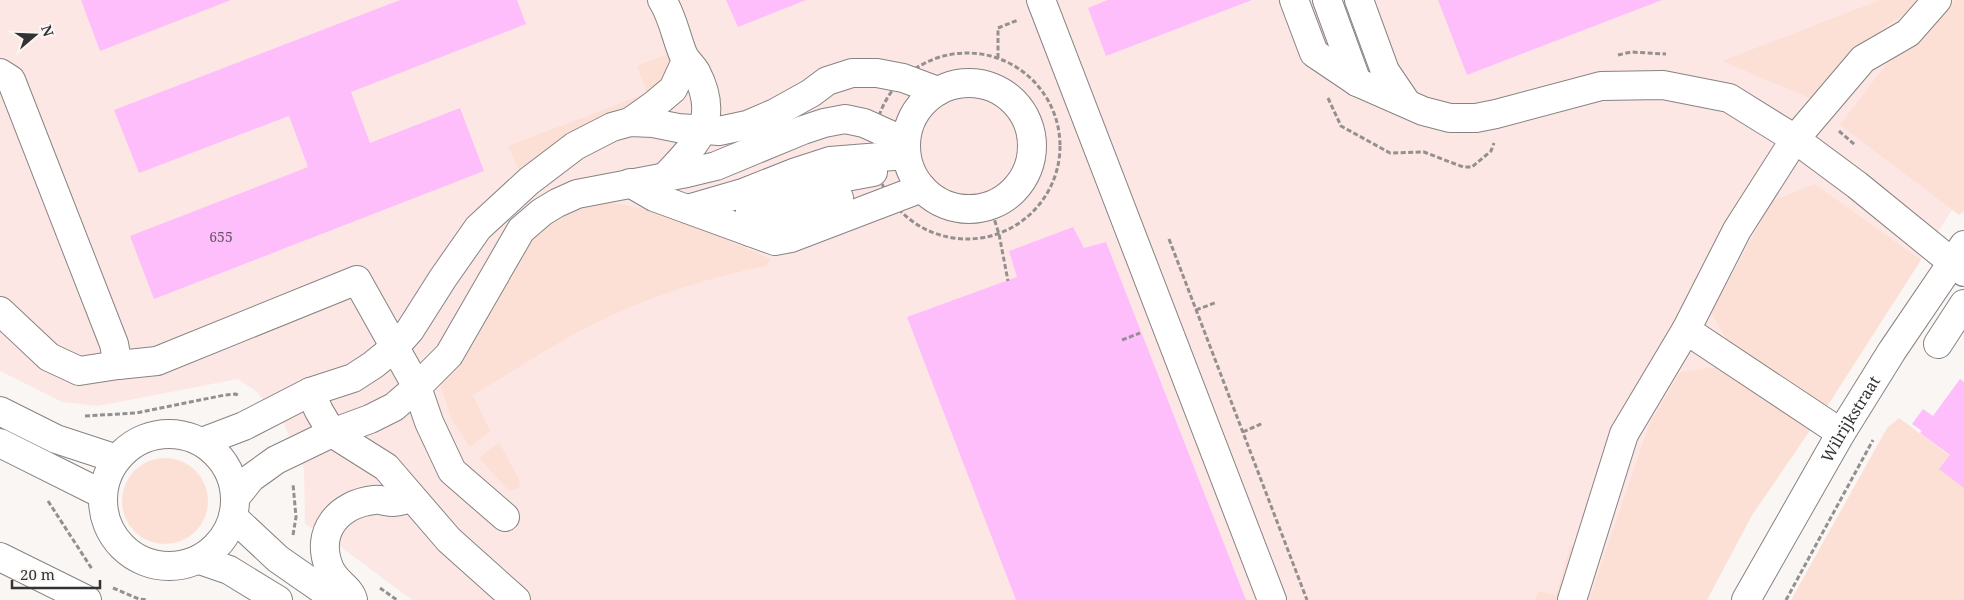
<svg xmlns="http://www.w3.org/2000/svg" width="1964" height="600" font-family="'Noto Serif',serif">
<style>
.medical{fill:#fde7e5}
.green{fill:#fce0d5}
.building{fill:#febdfb}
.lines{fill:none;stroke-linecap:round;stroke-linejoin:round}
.minor-casing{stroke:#878382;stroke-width:30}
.path{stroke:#93908f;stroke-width:3;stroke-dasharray:5 2.5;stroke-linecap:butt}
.minor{stroke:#fff;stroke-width:28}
.labels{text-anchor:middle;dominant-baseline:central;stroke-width:4.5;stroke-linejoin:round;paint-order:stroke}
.number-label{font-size:14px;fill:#665564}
.street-label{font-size:16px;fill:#343232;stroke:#faf6f4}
</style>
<rect width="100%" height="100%" fill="#faf6f4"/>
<!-- medical -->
<path class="medical" d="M0,0H1964V191L1835,394L1752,515L1707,600H412L338,545L305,524L304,469L285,426L257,392L238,379L98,406L62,402L0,371Z"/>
<!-- green -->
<g class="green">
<path d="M1880,0H1925L1886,26L1861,47L1816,101L1722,61Z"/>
<path d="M1956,0H1964V211L1959,215L1840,125L1887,63L1933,24Z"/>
<path d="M665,55L670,57L672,62L671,77L641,102L609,112L593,119L582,126L572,139L521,175L508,146L647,93L637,66Z"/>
<path d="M1815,184L1921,260L1826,408L1727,340L1711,313L1772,201Z"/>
<path d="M609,202L641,208L721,237L771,259L766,266C706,278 647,297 592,325C551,345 513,372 473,395L490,431L470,447L452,420L439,382L510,269L531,241L554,222L586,205Z"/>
<path d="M1724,366L1813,426L1752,515L1707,600H1589L1649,425L1680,372Z"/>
<path d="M1899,418L1964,466V600H1791L1887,428Z"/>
<path d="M499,442L520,481L519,488L509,491L479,458Z"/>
<circle cx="165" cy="501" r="43"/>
<path d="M1570,546L1582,548L1566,600H1535L1538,591L1556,595Z"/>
</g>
<!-- building -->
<g class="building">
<path d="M81,0H231L100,51Z"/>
<path d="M400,0H517L526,24L351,92L370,143L460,108L484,171L154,299L130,236L308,167L289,116L139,173L114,110Z"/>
<path d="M726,0H806L738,27Z"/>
<path d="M1108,0H1252L1106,56L1088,8Z"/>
<path d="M1438,0H1662L1467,75Z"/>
<path d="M1073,227L1084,248L1106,242L1246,600H1016L907,317L1017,277L1009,251Z"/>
<path d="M1960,379L1964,382V488L1939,469L1950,455L1920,433L1922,431L1912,424L1923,409L1933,416Z"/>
</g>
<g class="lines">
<!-- minor casing -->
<g class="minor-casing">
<g id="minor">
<path d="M662,0C672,15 676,37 683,54C686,61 692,65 696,72C721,120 697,143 666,176"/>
<path d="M1041,0L1272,600"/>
<path d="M1294,0L1314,53L1357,82L1423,111L1450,118H1476L1496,114L1601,86L1663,85L1729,98L1795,139L1857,185L1964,272"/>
<path d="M1327,0L1357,82"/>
<path d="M1359,0L1385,71L1406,102"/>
<path d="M0,73L11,80L114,344L118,365L157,361L357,280L417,387L429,422L452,471L505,517"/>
<circle cx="969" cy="146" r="63"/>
<path d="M630,122L654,105L673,89L686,61"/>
<path d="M630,183L654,197L775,241L791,238L922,188"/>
<path d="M688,209L743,193L796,172L830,161L906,155"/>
<path d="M750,210L846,177L873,172"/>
<path d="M750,232L839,198"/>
<path d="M0,311L49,357L79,371L118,365"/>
<path d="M1938,344L1964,304"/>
<path d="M310,392L319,411L332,433L386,467L449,540L516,600"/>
<path d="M0,411L56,439L117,459"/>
<path d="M1841,433L1686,330L1737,230L1795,139L1863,59L1908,33L1937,0"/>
<circle cx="169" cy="500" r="66"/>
<path d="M202,442L244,426L310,392L353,378L373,365L394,348L410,330L443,278L478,228L529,181L575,146L612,127L630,122L653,123L678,128L719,131L747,125L775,113L811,93L827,81L852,73H877L903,78L938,91"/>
<path d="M0,443L102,494"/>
<path d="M235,498L251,478L276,460L332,433L370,419L394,407L417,387L449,355L521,230L542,212L557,203L577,194L687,173L716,166L803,130L824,123L845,119L864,123L906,142"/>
<path d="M233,517L278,559L337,600"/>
<path d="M0,557L87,600"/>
<path d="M200,560L229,570L278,600"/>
<path d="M353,600C350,587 335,583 329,567C315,532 338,504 374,500C380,499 387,502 393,502C399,502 406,499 412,498"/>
<path d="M1572,600L1624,434L1686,330"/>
<path id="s1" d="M1746,600L1841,433L1892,351L1964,245"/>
</g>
</g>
<!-- path -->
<g class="path">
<circle cx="967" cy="146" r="93"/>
<path d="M1618,55L1631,52L1666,54"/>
<path d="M998,58V28L1018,20"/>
<path d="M1328,98L1341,126L1390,153L1424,152L1463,167H1472L1491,151L1494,143"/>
<path d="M1839,131L1855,145"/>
<path d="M990,206L999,234L1008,281"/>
<path d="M1169,239L1307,600"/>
<path d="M1196,310L1217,302"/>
<path d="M1122,340L1140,333"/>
<path d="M85,416L136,413L225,395L236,394L239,396"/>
<path d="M1243,432L1263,423"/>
<path d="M48,501L92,569"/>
<path d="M293,535L296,517L293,484"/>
<path d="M113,588L139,599L148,600"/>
<path d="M380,588L397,600"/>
<path d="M1786,600L1873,440"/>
</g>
<!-- minor -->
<use href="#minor" class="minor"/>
</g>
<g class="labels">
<!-- number labels -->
<g class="number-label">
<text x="221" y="236">655</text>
</g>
<!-- street labels -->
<g class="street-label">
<text stroke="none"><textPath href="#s1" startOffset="209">Wilrijkstraat</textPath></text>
</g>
</g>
<!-- north arrow -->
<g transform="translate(35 35) rotate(71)" stroke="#faf6f4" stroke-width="4" paint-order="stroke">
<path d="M0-4L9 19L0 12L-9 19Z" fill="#343232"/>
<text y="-8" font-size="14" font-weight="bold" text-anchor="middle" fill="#343232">N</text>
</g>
<!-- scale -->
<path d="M12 580v8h88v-8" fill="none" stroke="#343232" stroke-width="2.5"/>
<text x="20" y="580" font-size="15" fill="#343232" stroke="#faf6f4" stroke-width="4" paint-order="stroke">20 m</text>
</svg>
